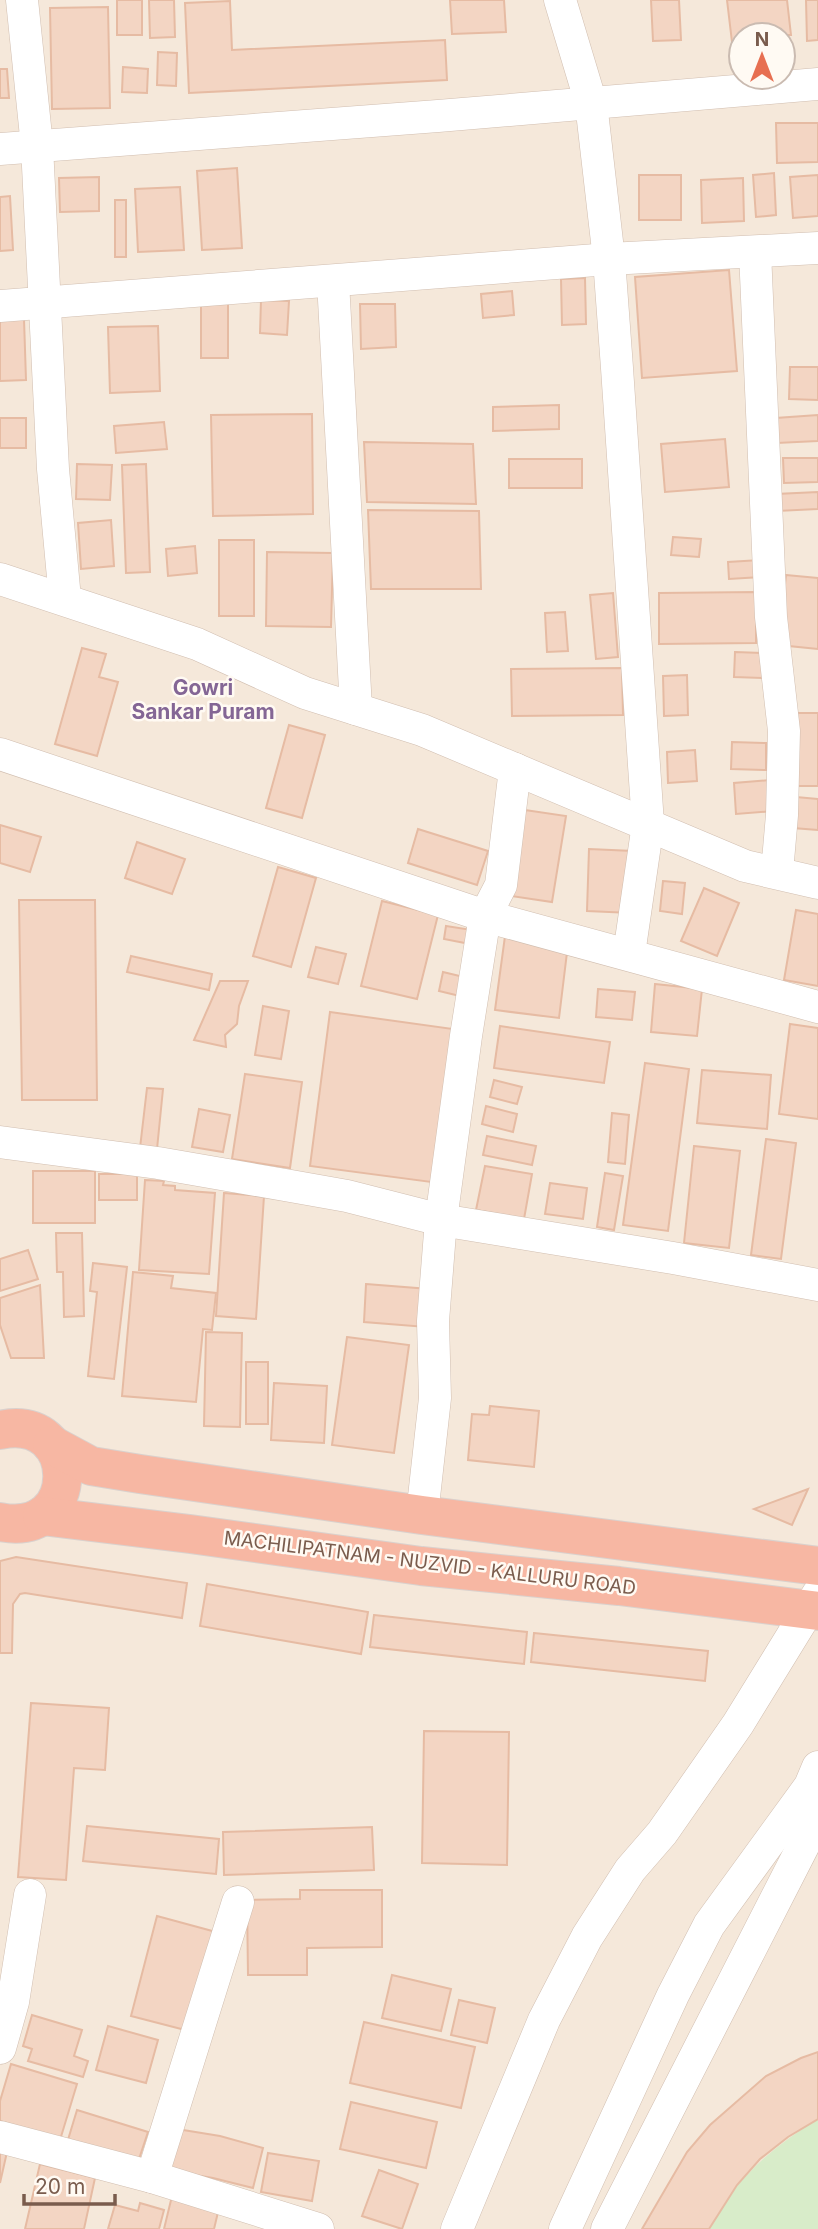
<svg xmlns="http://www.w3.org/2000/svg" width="818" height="2229" font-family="Inter,sans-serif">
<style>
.residential{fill:#f5e8da;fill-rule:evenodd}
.green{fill:#d8ecc9}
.building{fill:#f3d5c3;stroke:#e6bba3;stroke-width:2}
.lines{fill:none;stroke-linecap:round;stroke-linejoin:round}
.minor-casing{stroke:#d1beb0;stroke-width:33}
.highway-casing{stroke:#dad1cd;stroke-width:40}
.minor{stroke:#fff;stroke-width:32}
.highway{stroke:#f7b7a3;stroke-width:38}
.labels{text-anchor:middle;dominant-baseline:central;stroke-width:5;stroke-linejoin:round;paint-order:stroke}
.street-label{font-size:19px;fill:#7a5c4d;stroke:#fffaf3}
.neighbourhood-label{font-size:21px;font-weight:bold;fill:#846695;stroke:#fffaf3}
</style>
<rect width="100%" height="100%" fill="#fdf6ec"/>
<!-- residential -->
<path class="residential" d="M0,0H818V2229H0ZM741,35H783V77H741Z"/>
<!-- green -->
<path class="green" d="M818,2119V2229H709C734,2180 772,2147 818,2119Z"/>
<!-- building -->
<g class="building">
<rect x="117" y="0" width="25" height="35"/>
<path d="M149,0H174L175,37L150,38Z"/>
<path d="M450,0H504L506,32L452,34Z"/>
<path d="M651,0H679L681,40L653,41Z"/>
<path d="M727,0H787L791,35H741V41L732,42Z"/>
<path d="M806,0H818V40L807,41Z"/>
<path d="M230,1L232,50L445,40L447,80L189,93L185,3Z"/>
<path d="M108,7L110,108L52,109L50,8Z"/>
<path d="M158,52L177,53L176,86L157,85Z"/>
<path d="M123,67L148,69L147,93L122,92Z"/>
<path d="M0,69H7L9,98H0Z"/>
<path d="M776,123H818V162L777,163Z"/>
<path d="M237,168L242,248L202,250L197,171Z"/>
<path d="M774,173L776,215L756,217L753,175Z"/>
<rect x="639" y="175" width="42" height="45"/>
<path d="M818,175V216L793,218L790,177Z"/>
<path d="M99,177V211L60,212L59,178Z"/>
<path d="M743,178L744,221L702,223L701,180Z"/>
<path d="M180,187L184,250L138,252L135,189Z"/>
<path d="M10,196L13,250L0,251V197Z"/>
<rect x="115" y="200" width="11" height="57"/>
<path d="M729,270L737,371L642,378L635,277Z"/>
<path d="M585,278L586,324L562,325L561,279Z"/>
<path d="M512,291L514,315L483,318L481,294Z"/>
<path d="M261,300L289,301L287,335L260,333Z"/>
<rect x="201" y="304" width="27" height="54"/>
<path d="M360,304H395L396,347L361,349Z"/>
<path d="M24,319L26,380L0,381V320Z"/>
<path d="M158,326L160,391L110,393L108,327Z"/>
<path d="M790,367H818V400L789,399Z"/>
<path d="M559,405V429L493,431V407Z"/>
<path d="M312,414L313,514L213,516L211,415Z"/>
<path d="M818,415V441L777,443L776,418Z"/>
<rect x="0" y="418" width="26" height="30"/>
<path d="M164,422L167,449L116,453L114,426Z"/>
<path d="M725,439L729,487L665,492L661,444Z"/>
<path d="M364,442L473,444L476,504L367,502Z"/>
<path d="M783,458H818V482L784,483Z"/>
<rect x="509" y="459" width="73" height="29"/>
<path d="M77,464L112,465L110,500L76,499Z"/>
<path d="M146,464L150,572L126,573L122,465Z"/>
<path d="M818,492V509L777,511L776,494Z"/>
<path d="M368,510L479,511L481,589H371Z"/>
<path d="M111,520L114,566L81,569L78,523Z"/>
<path d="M673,537L701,539L699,557L671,555Z"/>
<rect x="219" y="540" width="35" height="76"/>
<path d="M195,546L197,573L168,576L166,549Z"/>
<path d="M267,552L333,553L331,627L266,626Z"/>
<path d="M760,560L761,577L729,579L728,562Z"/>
<path d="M786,575L818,578V649L779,645Z"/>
<path d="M756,592V643L659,644V593Z"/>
<path d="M613,593L618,657L596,659L590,595Z"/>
<path d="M565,612L568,651L547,652L545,613Z"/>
<path d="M82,648L106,654L99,677L118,682L97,756L55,744Z"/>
<path d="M735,652L762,653V678L734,677Z"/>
<path d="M622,668L623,715L512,716L511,669Z"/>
<path d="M687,675L688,715L664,716L663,676Z"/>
<path d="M797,713H818V786H796Z"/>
<path d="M289,725L325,735L302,818L266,808Z"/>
<path d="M732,742L766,743V770L731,769Z"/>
<path d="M695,750L697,781L668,783L667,752Z"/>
<path d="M770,780L773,811L736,814L734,783Z"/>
<path d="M796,797L818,799V830L793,828Z"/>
<path d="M525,810L566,816L552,902L511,896Z"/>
<path d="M0,825L41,837L30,872L0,863Z"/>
<path d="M418,829L488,851L477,885L408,863Z"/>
<path d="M137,842L185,859L172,894L125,878Z"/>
<path d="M589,849L633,851L631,913L587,911Z"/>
<path d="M278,867L316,878L291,967L253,956Z"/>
<path d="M663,881L685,883L682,914L660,911Z"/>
<path d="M704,888L739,903L717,956L681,941Z"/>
<path d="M19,900H95L97,1100H22Z"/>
<path d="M382,901L438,915L417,999L361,986Z"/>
<path d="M796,910L818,914V986L784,980Z"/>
<path d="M446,926L472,930L470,944L444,939Z"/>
<path d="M505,936L568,944L559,1018L495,1010Z"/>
<path d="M316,947L346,954L338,984L308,977Z"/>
<path d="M131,956L212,974L209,990L127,972Z"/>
<path d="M443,972L468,978L464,997L439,991Z"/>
<path d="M220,981H248L239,1006L237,1024L225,1035L226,1047L194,1040Z"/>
<path d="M655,984L702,989L697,1036L651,1032Z"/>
<path d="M598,989L635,992L632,1020L596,1017Z"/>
<path d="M263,1006L289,1011L281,1059L255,1055Z"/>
<path d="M330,1012L453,1029L431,1182L310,1166Z"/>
<path d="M790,1024L818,1028V1119L779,1114Z"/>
<path d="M500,1026L610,1042L604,1083L494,1068Z"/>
<path d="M645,1063L689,1069L668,1231L623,1225Z"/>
<path d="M702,1070L771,1075L767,1129L697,1123Z"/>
<path d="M245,1074L302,1082L290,1168L232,1159Z"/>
<path d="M494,1080L522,1087L517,1104L490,1097Z"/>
<path d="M147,1088L163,1089L157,1149L140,1148Z"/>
<path d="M486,1106L517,1114L513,1132L482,1124Z"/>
<path d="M199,1109L230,1115L223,1152L192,1147Z"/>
<path d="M612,1113L629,1115L625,1164L608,1162Z"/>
<path d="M487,1136L536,1146L532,1165L483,1155Z"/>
<path d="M766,1139L796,1143L781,1259L751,1255Z"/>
<path d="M694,1146L740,1151L729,1248L684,1243Z"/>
<path d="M485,1166L532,1174L524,1219L476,1210Z"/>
<rect x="33" y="1171" width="62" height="52"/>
<path d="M605,1173L623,1176L614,1230L597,1227Z"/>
<rect x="99" y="1174" width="38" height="26"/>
<path d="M145,1180L164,1181L163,1185L175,1186V1190L215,1193L209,1274L139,1270Z"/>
<path d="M550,1183L587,1188L583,1219L545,1214Z"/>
<path d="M224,1193L264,1196L256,1319L216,1316Z"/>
<path d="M56,1233H82L84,1316L64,1317L63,1272H57Z"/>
<path d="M28,1250L38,1279L0,1291V1259Z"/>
<path d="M93,1263L127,1267L114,1379L88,1376L97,1292L90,1291Z"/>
<path d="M133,1272L173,1276L171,1288L216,1293L212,1330L203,1329L196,1402L122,1396Z"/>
<path d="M366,1284L429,1289L426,1327L364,1322Z"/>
<path d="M40,1285L44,1358H11L0,1325V1298Z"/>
<path d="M206,1332L242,1333L240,1427L204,1426Z"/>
<path d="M347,1337L409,1345L394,1453L332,1445Z"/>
<rect x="246" y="1362" width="22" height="62"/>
<path d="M274,1383L327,1386L324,1443L271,1440Z"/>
<path d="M490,1406L539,1411L534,1467L468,1460L472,1414L489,1415Z"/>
<path d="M808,1489L792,1525L754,1509Z"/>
<path d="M16,1557L187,1583L182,1618L25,1593L20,1594L13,1604L12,1653H0V1561Z"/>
<path d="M207,1584L368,1612L361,1654L200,1626Z"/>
<path d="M374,1615L527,1632L524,1664L370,1647Z"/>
<path d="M534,1633L708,1651L705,1681L531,1662Z"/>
<path d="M31,1703L109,1708L105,1770L74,1768L66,1880L18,1877Z"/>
<path d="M424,1731L509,1732L507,1865L422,1863Z"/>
<path d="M87,1826L219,1839L216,1874L83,1861Z"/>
<path d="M372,1827L374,1870L224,1875L223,1832Z"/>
<path d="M300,1890H382V1947L307,1948V1975H248L247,1900L300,1899Z"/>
<path d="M157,1916L216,1932L189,2031L131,2016Z"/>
<path d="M392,1975L451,1989L441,2031L382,2018Z"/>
<path d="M459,2000L495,2008L487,2043L451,2035Z"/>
<path d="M32,2015L82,2030L74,2056L88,2061L83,2077L28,2061L32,2049L23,2046Z"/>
<path d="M364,2022L475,2047L461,2108L350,2083Z"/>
<path d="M108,2026L158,2040L146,2083L96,2070Z"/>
<path d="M818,2052V2119L788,2137L760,2159L737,2185L709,2229H642L687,2152L710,2125L766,2076L801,2058Z"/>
<path d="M11,2064L77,2084L60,2140L0,2121V2101Z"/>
<path d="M351,2102L437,2122L426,2168L340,2149Z"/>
<path d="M77,2110L148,2132L137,2165L67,2143Z"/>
<path d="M177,2129L220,2136L263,2148L253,2188L213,2178L170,2171Z"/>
<path d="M0,2150L7,2152L0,2183Z"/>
<path d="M268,2153L319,2161L312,2201L261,2192Z"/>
<path d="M40,2164L95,2178L84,2229H25Z"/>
<path d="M379,2170L418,2184L402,2229L362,2216Z"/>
<path d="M172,2196L219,2208L214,2229H164Z"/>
<path d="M140,2203L164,2210L159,2229H108L115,2205L138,2211Z"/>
</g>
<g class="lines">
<!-- minor casing -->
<g class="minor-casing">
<g id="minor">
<path d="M22,0L37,146L53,469L65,599"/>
<path d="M560,0L591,103L609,259L617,368L648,824L629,954"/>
<path d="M0,149L438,116L818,84"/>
<path d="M755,252L771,617L784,731L782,815L777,872"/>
<path d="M333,281L356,709"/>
<path d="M0,306L609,259L818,248"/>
<path d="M0,579L197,644L305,693L422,730L745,866L818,883"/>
<path d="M0,754L485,916L818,1007"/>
<path d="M0,1142L158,1163L285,1185L347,1196L441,1220L673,1258L818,1285"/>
<path d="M422,1515L435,1398L433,1321L441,1220L466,1036L485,916L501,885L515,769"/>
<path d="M0,2048L13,2002L30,1895"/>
<path d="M0,2137L152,2177L318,2229"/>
<path d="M152,2177L238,1902"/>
<path d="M457,2229L544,2020L587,1937L630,1870L662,1833L738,1724L818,1594"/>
<path d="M565,2229L673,1995L709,1925L810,1786L818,1767"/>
<path d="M607,2229L818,1817"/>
</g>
</g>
<!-- highway casing -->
<g class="highway-casing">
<g id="highway">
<path d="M0,1430C82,1412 84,1539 0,1522"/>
<path d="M52,1445L91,1466L140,1474L422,1515L818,1566"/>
<path d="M42,1516L190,1534L421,1566L619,1586L818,1611"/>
</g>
</g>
<!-- minor -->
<use href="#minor" class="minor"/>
<!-- highway -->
<use href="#highway" class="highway"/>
</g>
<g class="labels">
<!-- street labels -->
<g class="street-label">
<text transform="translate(430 1563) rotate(7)">MACHILIPATNAM - NUZVID - KALLURU ROAD</text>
</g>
<!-- neighbourhood labels -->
<g class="neighbourhood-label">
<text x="203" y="687">Gowri<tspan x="203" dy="24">Sankar Puram</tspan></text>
</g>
</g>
<!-- north arrow -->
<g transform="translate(762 56)"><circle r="33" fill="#fffaf3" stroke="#cabbb1" stroke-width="2"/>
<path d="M0-5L12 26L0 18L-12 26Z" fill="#e76f51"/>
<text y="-10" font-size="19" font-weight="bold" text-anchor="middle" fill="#7a5c4d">N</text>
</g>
<!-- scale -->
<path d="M24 2194v10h91v-10" fill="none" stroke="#7a5c4d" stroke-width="3.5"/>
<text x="35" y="2194" font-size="21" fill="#7a5c4d" stroke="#fffaf3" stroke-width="5" paint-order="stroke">20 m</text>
</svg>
